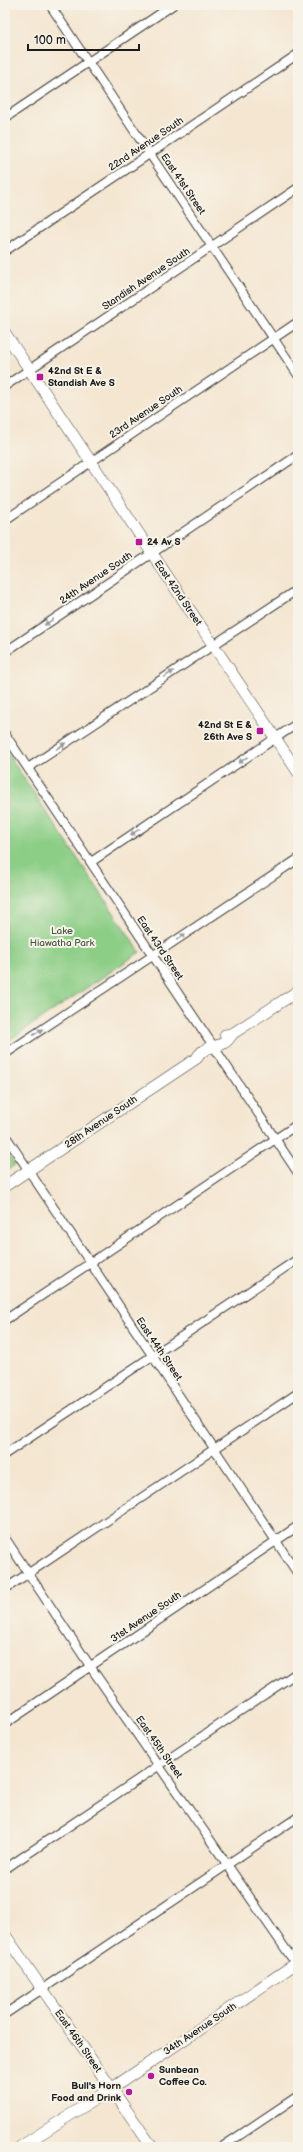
<svg xmlns="http://www.w3.org/2000/svg" width="303" height="2152" font-family="'Balsamiq Sans',sans-serif">
<style>
.green{fill:#8cce86;stroke:#547551}
.lines{fill:none;stroke-linecap:round;stroke-linejoin:round}
.street-casing{stroke:#3c3a37;stroke-width:10}
.secondary-casing{stroke:#3c3a37;stroke-width:12}
.street{stroke:#fff;stroke-width:8}
.secondary{stroke:#fff;stroke-width:11}
.oneway{fill:#999}
.poi-dot{fill:#b5179e;stroke:#f7f3e8;stroke-width:1.5}
.labels{text-anchor:middle;dominant-baseline:central;stroke-width:4;stroke-linejoin:round;paint-order:stroke}
.street-label{font-size:10px;fill:#1c1c1c;stroke:#f7f3e8}
.poi-label{font-size:10px;font-weight:bold;fill:#1c1c1c;stroke:#f7f3e8;text-anchor:start}
.park-label{font-size:10px;fill:#435a41;stroke:#f7f3e8}
</style>
<rect width="100%" height="100%" fill="#f7f3e8"/>
<filter id="ink" filterUnits="userSpaceOnUse"><feTurbulence type="fractalNoise" baseFrequency=".025" numOctaves="2"/><feDisplacementMap in="SourceGraphic" scale="8" xChannelSelector="R" yChannelSelector="G"/><feConvolveMatrix kernelMatrix="1 2 1 2 8 2 1 2 1" color-interpolation-filters="sRGB"/></filter>
<filter id="wash" filterUnits="userSpaceOnUse"><feTurbulence type="fractalNoise" baseFrequency=".012" numOctaves="4" result="noise"/><feDisplacementMap in="SourceGraphic" scale="16" xChannelSelector="R" yChannelSelector="G"/><feGaussianBlur stdDeviation="0.9" result="paint"/><feColorMatrix in="noise" values="0 0 0 0 0 0 0 0 0 0 0 0 0 0 0 0 0 1.4 0 .05"/><feComposite in="paint" operator="in"/></filter>
<g filter="url(#wash)">
<rect width="100%" height="100%" fill="#f4e6d1"/>
<!-- green -->
<g class="green">
<path d="M5,750L140,952L5,1043Z"/>
<path d="M5,1150L15,1165L5,1171Z"/>
</g>
</g>
<g filter="url(#ink)">
<g class="lines">
<!-- street casing -->
<g class="street-casing">
<g id="street">
<path d="M50,5L298,375"/>
<path d="M5,118L173,5"/>
<path d="M5,251L298,54"/>
<path d="M5,386L298,188"/>
<path d="M5,520L298,322"/>
<path d="M5,652L298,455"/>
<path d="M5,734L298,1173"/>
<path d="M28,768L298,589"/>
<path d="M91,862L298,723"/>
<path d="M5,1054L298,859"/>
<path d="M5,1135L298,1574"/>
<path d="M5,1320L298,1124"/>
<path d="M5,1454L298,1259"/>
<path d="M5,1538L94,1672L298,1967"/>
<path d="M5,1589L298,1393"/>
<path d="M5,1724L298,1526"/>
<path d="M5,1869L298,1672"/>
<path d="M5,2014L298,1817"/>
<path d="M222,2147L298,2096"/>
</g>
</g>
<!-- secondary casing -->
<g class="secondary-casing">
<g id="secondary">
<path d="M5,333L298,772"/>
<path d="M225,1035L232,1034L298,991"/>
<path d="M5,1186L197,1058C206,1041 223,1052 232,1034"/>
<path d="M5,1935L152,2147"/>
<path d="M20,2147L117,2085L298,1962"/>
</g>
</g>
<!-- street -->
<use href="#street" class="street"/>
<!-- secondary -->
<use href="#secondary" class="secondary"/>
</g>
<!-- one-way arrows -->
<defs><path id="oneway-solid" d="M-6-.8H1V-3.2L6.5 0L1 3.2V.8H-6Z"/></defs>
<g class="oneway">
<use href="#oneway-solid" transform="translate(49 622) rotate(146)"/>
<use href="#oneway-solid" transform="translate(169 674) rotate(-34)"/>
<use href="#oneway-solid" transform="translate(61 746) rotate(-34)"/>
<use href="#oneway-solid" transform="translate(243 760) rotate(146)"/>
<use href="#oneway-solid" transform="translate(135 832) rotate(146)"/>
<use href="#oneway-solid" transform="translate(181 937) rotate(-34)"/>
<use href="#oneway-solid" transform="translate(38 1032) rotate(-33)"/>
</g>
</g>
<!-- markers -->
<g class="poi-dot">
<rect x="36" y="373" width="8" height="8" rx="2"/>
<rect x="135" y="538" width="8" height="8" rx="2"/>
<rect x="256" y="727" width="8" height="8" rx="2"/>
<circle cx="151" cy="2076" r="4"/>
<circle cx="129" cy="2092" r="4"/>
</g>
<g class="labels">
<!-- street labels -->
<g class="street-label">
<text transform="translate(146 144) rotate(-34)">22nd Avenue South</text>
<text transform="translate(183 184) rotate(56)">East 41st Street</text>
<text transform="translate(146 279) rotate(-34)">Standish Avenue South</text>
<text transform="translate(146 412) rotate(-34)">23rd Avenue South</text>
<text transform="translate(96 578) rotate(-34)">24th Avenue South</text>
<text transform="translate(178 593) rotate(56)">East 42nd Street</text>
<text transform="translate(160 948) rotate(56)">East 43rd Street</text>
<text transform="translate(101 1122) rotate(-34)">28th Avenue South</text>
<text transform="translate(159 1349) rotate(56)">East 44th Street</text>
<text transform="translate(146 1617) rotate(-34)">31st Avenue South</text>
<text transform="translate(159 1747) rotate(55)">East 45th Street</text>
<text transform="translate(200 2029) rotate(-34)">34th Avenue South</text>
<text transform="translate(78 2041) rotate(55)">East 46th Street</text>
</g>
<!-- poi labels -->
<g class="poi-label">
<text x="48" y="371">42nd St E &amp;<tspan x="48" dy="12">Standish Ave S</tspan></text>
<text x="147" y="542">24 Av S</text>
<text x="252" y="725" text-anchor="end">42nd St E &amp;<tspan x="252" dy="12">26th Ave S</tspan></text>
<text x="159" y="2070">Sunbean<tspan x="159" dy="12">Coffee Co.</tspan></text>
<text x="121" y="2086" text-anchor="end">Bull's Horn<tspan x="121" dy="12">Food and Drink</tspan></text>
</g>
<!-- park labels -->
<g class="park-label">
<text x="62" y="931">Lake<tspan x="62" dy="12">Hiawatha Park</tspan></text>
</g>
</g>
<!-- margin -->
<rect width="303" height="2152" fill="none" stroke="#f7f3e8" stroke-width="20"/>
<!-- scale -->
<path d="M28 44v6h111v-6" fill="none" stroke="#1c1c1c" stroke-width="2"/>
<text x="34" y="44" font-size="12" fill="#1c1c1c" stroke="#f7f3e8" stroke-width="3" paint-order="stroke">100 m</text>
</svg>
